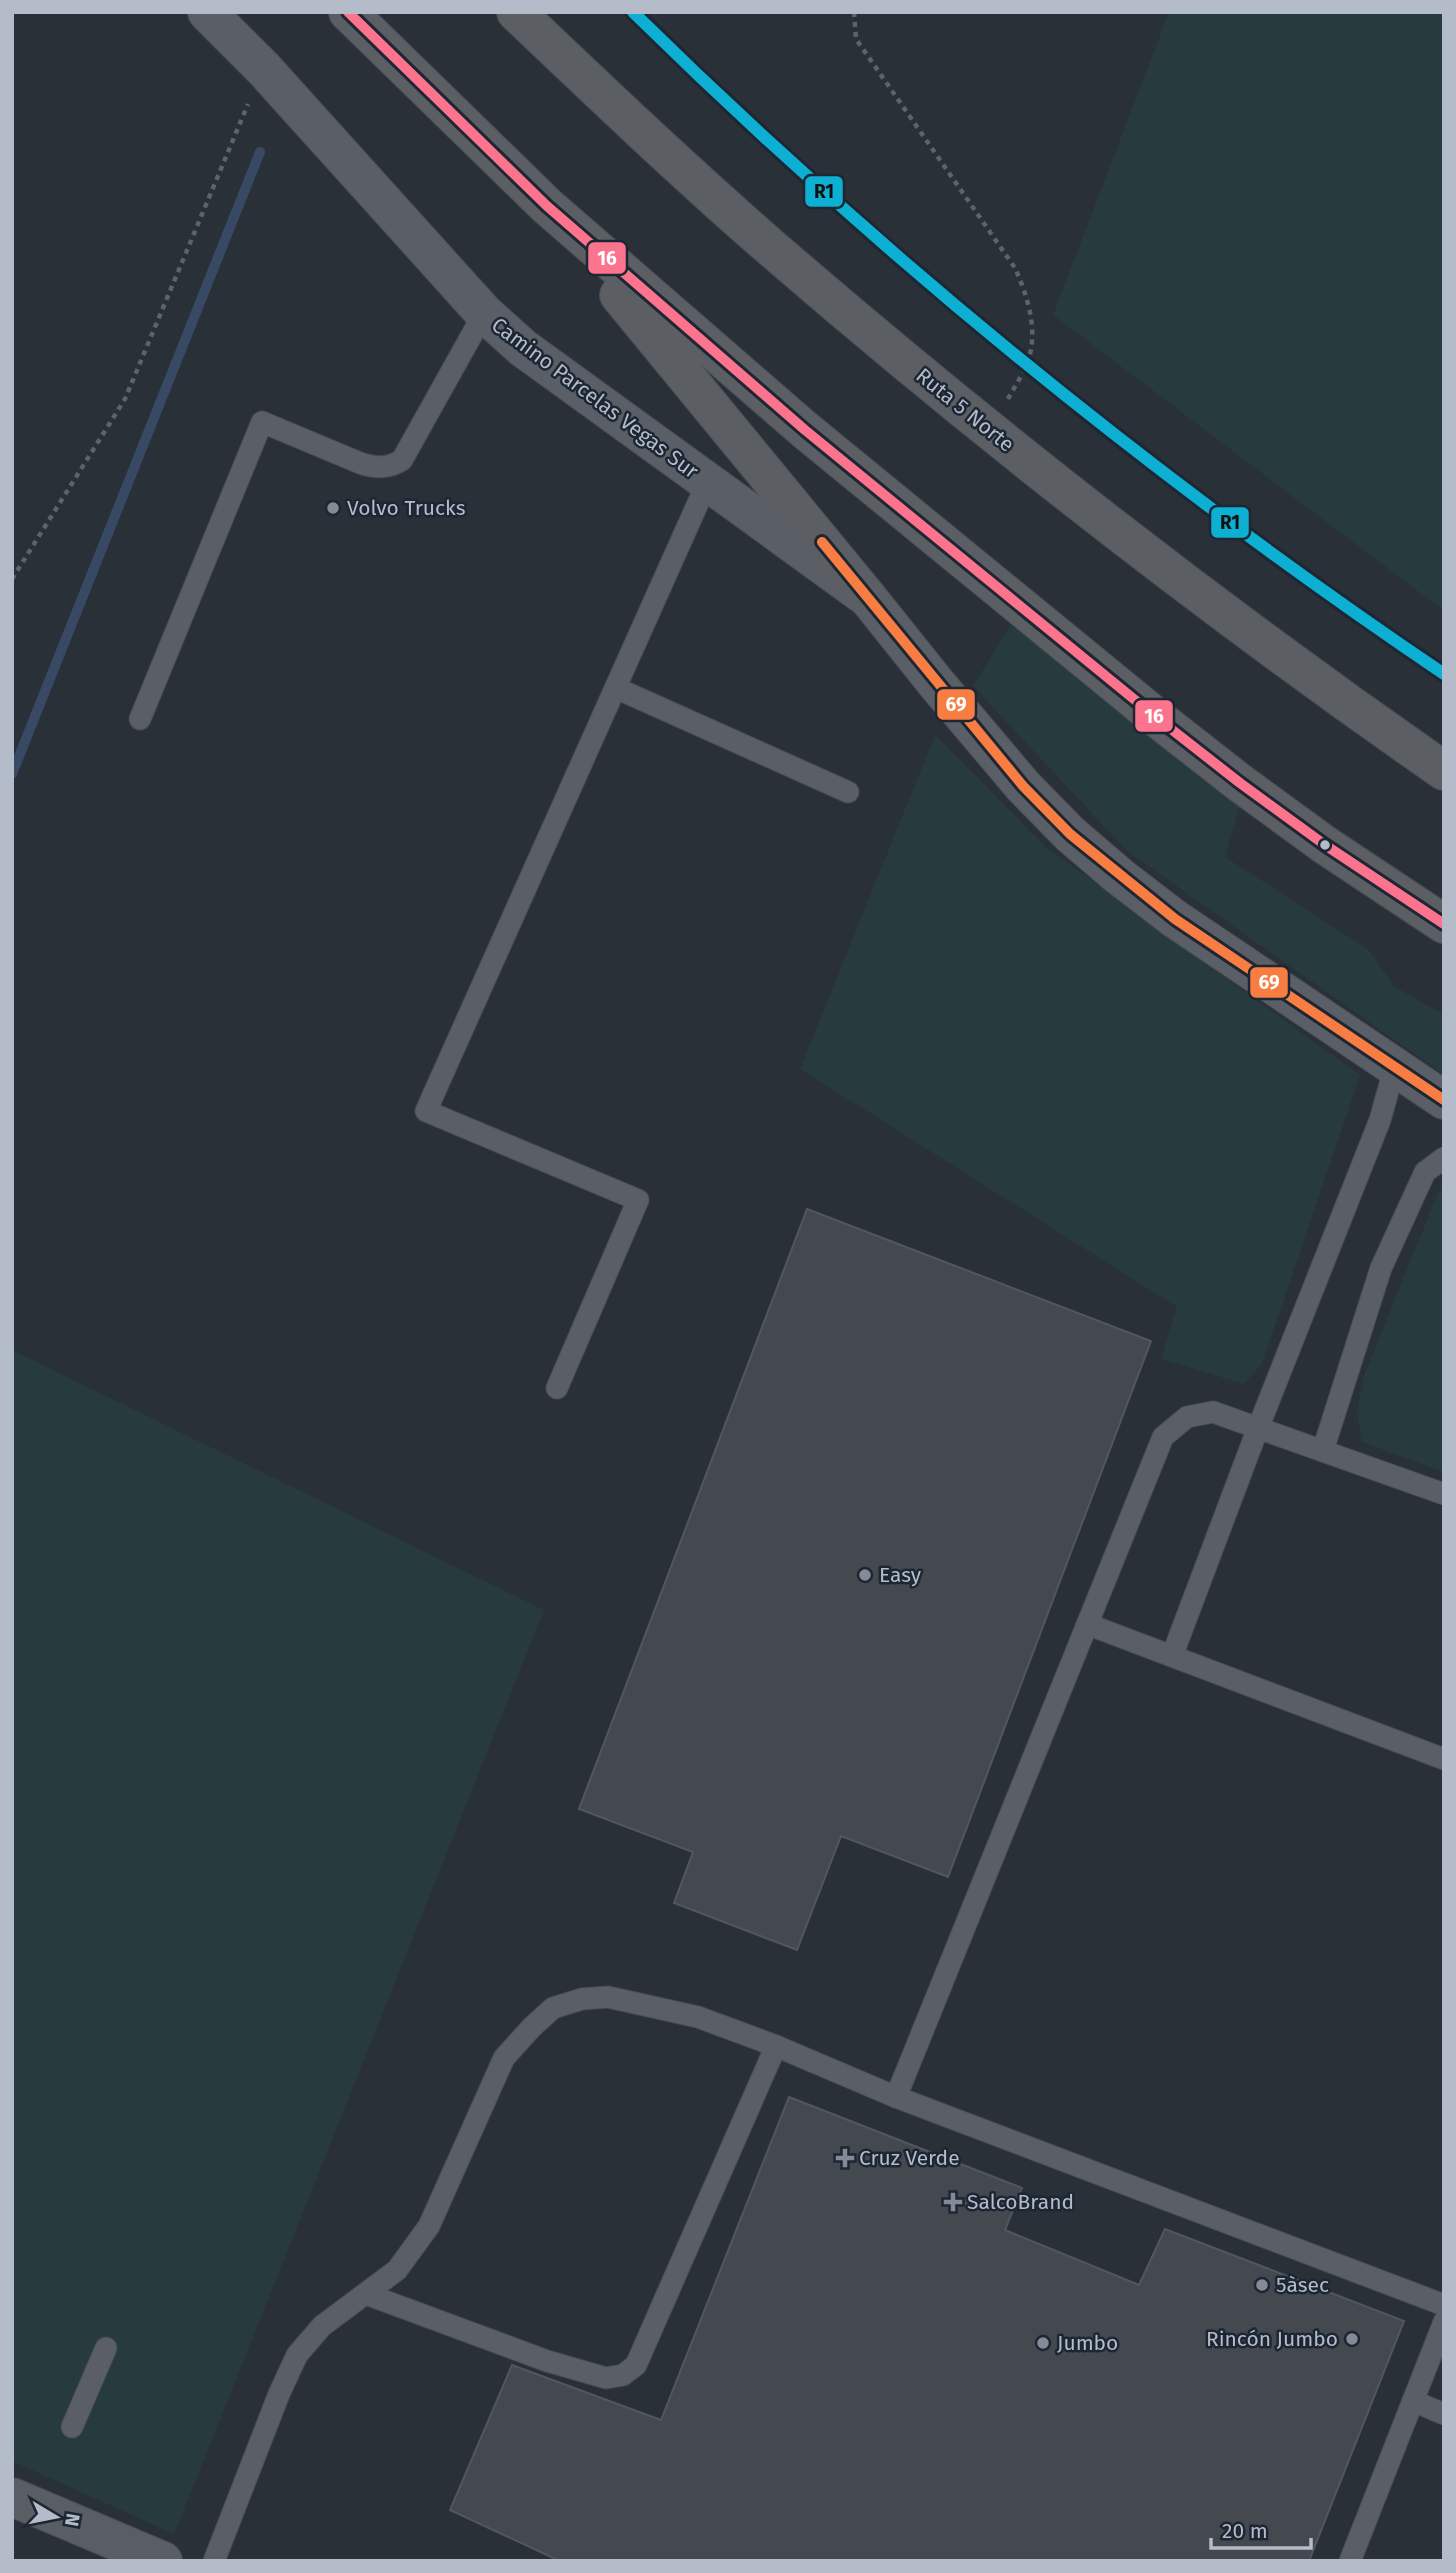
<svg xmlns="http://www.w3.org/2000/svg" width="1456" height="2573" font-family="'Fira Sans',sans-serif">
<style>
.green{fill:#273a3e}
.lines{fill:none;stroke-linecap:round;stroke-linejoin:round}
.stream{stroke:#384963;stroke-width:10}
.building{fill:#444950;stroke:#52575f;stroke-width:2}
.service-casing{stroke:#484c53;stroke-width:23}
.tertiary-casing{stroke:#484c53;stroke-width:40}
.secondary-casing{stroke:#484c53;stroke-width:40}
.trunk-casing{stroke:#474c53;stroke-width:40}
.path{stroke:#5d636a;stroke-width:4.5;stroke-dasharray:5 5;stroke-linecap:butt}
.service{stroke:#5a5e66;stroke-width:21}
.tertiary{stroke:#5a5e66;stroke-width:38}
.secondary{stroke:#595d64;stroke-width:38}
.trunk{stroke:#5b5f64;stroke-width:38}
.bus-1-casing{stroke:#1d2633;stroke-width:16}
.bus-2-casing{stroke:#1d2633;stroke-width:16}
.bus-1{stroke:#fc738d;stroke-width:10}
.bus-2{stroke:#f77d43;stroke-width:10}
.rail-1-casing{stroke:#1d2633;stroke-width:18}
.rail-1{stroke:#0dafd3;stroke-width:12}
.poi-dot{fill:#848b96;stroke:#1d2633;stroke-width:2.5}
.bus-dot{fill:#b4bcc9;stroke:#1d2633;stroke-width:2.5}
.labels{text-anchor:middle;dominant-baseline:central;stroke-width:5;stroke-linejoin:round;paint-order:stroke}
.street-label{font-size:21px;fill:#b4bcc9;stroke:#1d2633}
.poi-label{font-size:21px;fill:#b4bcc9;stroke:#1d2633;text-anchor:start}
.line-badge{stroke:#1d2633;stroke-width:2.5}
.badge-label{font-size:19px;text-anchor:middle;font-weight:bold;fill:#fff}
.pale-badge-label{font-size:19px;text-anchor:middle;font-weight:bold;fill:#111}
</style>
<rect width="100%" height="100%" fill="#2a3038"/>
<!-- green -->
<g class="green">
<path d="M1169,12H1444V611L1053,315Z"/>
<path d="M1011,624L1240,805L1225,857L1369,950L1394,986L1444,1015V1075L1127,851L973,686Z"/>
<path d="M935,735L1046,847L1360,1075L1262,1364L1244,1384L1161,1359L1177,1307L800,1069Z"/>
<path d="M1444,1186V1472L1362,1442L1357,1412L1363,1379L1437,1195Z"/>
<path d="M12,1350L544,1610L174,2534L12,2461Z"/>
</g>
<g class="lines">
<!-- stream -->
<path class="stream" d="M12,774L260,152"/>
</g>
<!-- building -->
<g class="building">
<path d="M807,1209L1151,1341L948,1877L841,1836L797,1950L674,1903L693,1852L579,1809Z"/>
<path d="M789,2097L1022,2188L1005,2230L1139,2285L1165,2229L1404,2321L1309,2561H560L450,2510L512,2365L661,2420Z"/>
</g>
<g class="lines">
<!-- service casing -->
<g class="service-casing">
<g id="service">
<path d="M616,688L848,792"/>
<path d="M140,719L262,422L360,463C375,468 388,469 402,460L484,313"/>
<path d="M557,1388L638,1200L426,1111L707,483"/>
<path d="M1323,1450L1381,1268L1425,1172L1444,1158"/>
<path d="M1087,1624L1444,1759"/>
<path d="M1172,1656L1258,1428L1380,1120L1395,1066"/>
<path d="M896,2097L1163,1437L1187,1417L1213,1412L1444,1494"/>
<path d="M366,2294L547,2361L606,2378L623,2375L636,2365L776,2046"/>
<path d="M1413,2401L1444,2414"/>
<path d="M72,2427L106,2348"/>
<path d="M214,2561L279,2394L297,2355L322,2326L397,2270L429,2226L504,2058L532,2027L553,2008L582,1999L608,1997L698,2017L776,2046L896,2097L1444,2305"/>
<path d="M1350,2561L1444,2322"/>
</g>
</g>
<!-- tertiary casing -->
<g class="tertiary-casing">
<path id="tertiary" d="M207,12L263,68L484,313L523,348L868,598L936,683L1023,786L1070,834L1119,876L1175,919L1444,1100"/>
</g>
<!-- secondary casing -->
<g class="secondary-casing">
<path id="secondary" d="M12,2497L163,2561"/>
</g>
<!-- trunk casing -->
<g class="trunk-casing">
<g id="trunk">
<path d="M348,12L547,206L805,430L1157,718L1240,783L1325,845L1444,924"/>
<path d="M516,12C599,91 682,170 768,245C984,432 1210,608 1444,771"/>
<path d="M619,295L868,598"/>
</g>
</g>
<!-- path -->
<g class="path">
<path d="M854,12L856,39L1015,268C1028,297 1040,334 1026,366C1021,378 1013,389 1007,401"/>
<path d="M12,579L125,399L248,104"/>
</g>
<!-- service -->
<use href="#service" class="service"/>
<!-- tertiary -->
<use href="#tertiary" class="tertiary"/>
<!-- secondary -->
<use href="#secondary" class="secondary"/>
<!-- trunk -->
<use href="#trunk" class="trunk"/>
<!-- bus-1 casing -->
<g class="bus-1-casing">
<path id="bus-1" d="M348,12L547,206L805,430L1157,718L1240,783L1325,845L1444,924"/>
</g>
<!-- bus-2 casing -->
<g class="bus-2-casing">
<path id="bus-2" d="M822,542L1023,786L1070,834L1175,919L1444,1100"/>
</g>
<!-- bus-1 -->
<use href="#bus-1" class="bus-1"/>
<!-- bus-2 -->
<use href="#bus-2" class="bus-2"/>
<!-- rail-1 casing -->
<g class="rail-1-casing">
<path id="rail-1" d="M633,12C882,257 1154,478 1444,674"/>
</g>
<!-- rail-1 -->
<use href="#rail-1" class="rail-1"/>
</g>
<!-- markers -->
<g class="poi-dot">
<circle cx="333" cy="508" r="7"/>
<circle cx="865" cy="1575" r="7"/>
<path d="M841.5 2147.5h7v7h7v7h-7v7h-7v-7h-7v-7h7z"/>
<path d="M949.5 2191.5h7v7h7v7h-7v7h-7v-7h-7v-7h7z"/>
<circle cx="1262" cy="2285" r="7"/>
<circle cx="1352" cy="2339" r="7"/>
<circle cx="1043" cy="2343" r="7"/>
</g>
<circle class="bus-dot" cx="1325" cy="845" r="6"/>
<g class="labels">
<!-- street labels -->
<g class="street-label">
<text transform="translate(595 398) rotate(37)">Camino Parcelas Vegas Sur</text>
<text transform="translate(965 410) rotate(39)">Ruta 5 Norte</text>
</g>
<!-- poi labels -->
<g class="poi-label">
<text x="347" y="508">Volvo Trucks</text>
<text x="879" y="1575">Easy</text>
<text x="859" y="2158">Cruz Verde</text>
<text x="967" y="2202">SalcoBrand</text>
<text x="1276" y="2285">5àsec</text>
<text x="1338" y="2339" text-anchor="end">Rincón Jumbo</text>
<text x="1057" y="2343">Jumbo</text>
</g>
</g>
<g class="line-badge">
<rect x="804" y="175" width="40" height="33" rx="7" fill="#0dafd3"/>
<rect x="587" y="241" width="40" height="34" rx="7" fill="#fc738d"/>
<rect x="1210" y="506" width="40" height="33" rx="7" fill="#0dafd3"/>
<rect x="936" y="688" width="40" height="33" rx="7" fill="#f77d43"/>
<rect x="1134" y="699" width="40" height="34" rx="7" fill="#fc738d"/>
<rect x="1249" y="966" width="40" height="33" rx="7" fill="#f77d43"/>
</g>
<g class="badge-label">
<text x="607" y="265">16</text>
<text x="956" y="711">69</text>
<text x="1154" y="723">16</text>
<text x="1269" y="989">69</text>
</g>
<g class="pale-badge-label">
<text x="824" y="198">R1</text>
<text x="1230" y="529">R1</text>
</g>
<!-- border -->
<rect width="1456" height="2573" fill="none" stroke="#b4bcc9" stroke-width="28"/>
<!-- north arrow -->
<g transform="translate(56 2517) rotate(100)" stroke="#1d2633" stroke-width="5" paint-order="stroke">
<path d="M0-5L12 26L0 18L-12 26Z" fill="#b4bcc9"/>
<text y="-10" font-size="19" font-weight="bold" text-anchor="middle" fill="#b4bcc9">N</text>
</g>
<!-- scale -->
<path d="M1211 2538v10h100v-10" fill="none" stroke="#b4bcc9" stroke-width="3.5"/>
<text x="1222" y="2538" font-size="21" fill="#b4bcc9" stroke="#1d2633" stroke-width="5" paint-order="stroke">20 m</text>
</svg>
